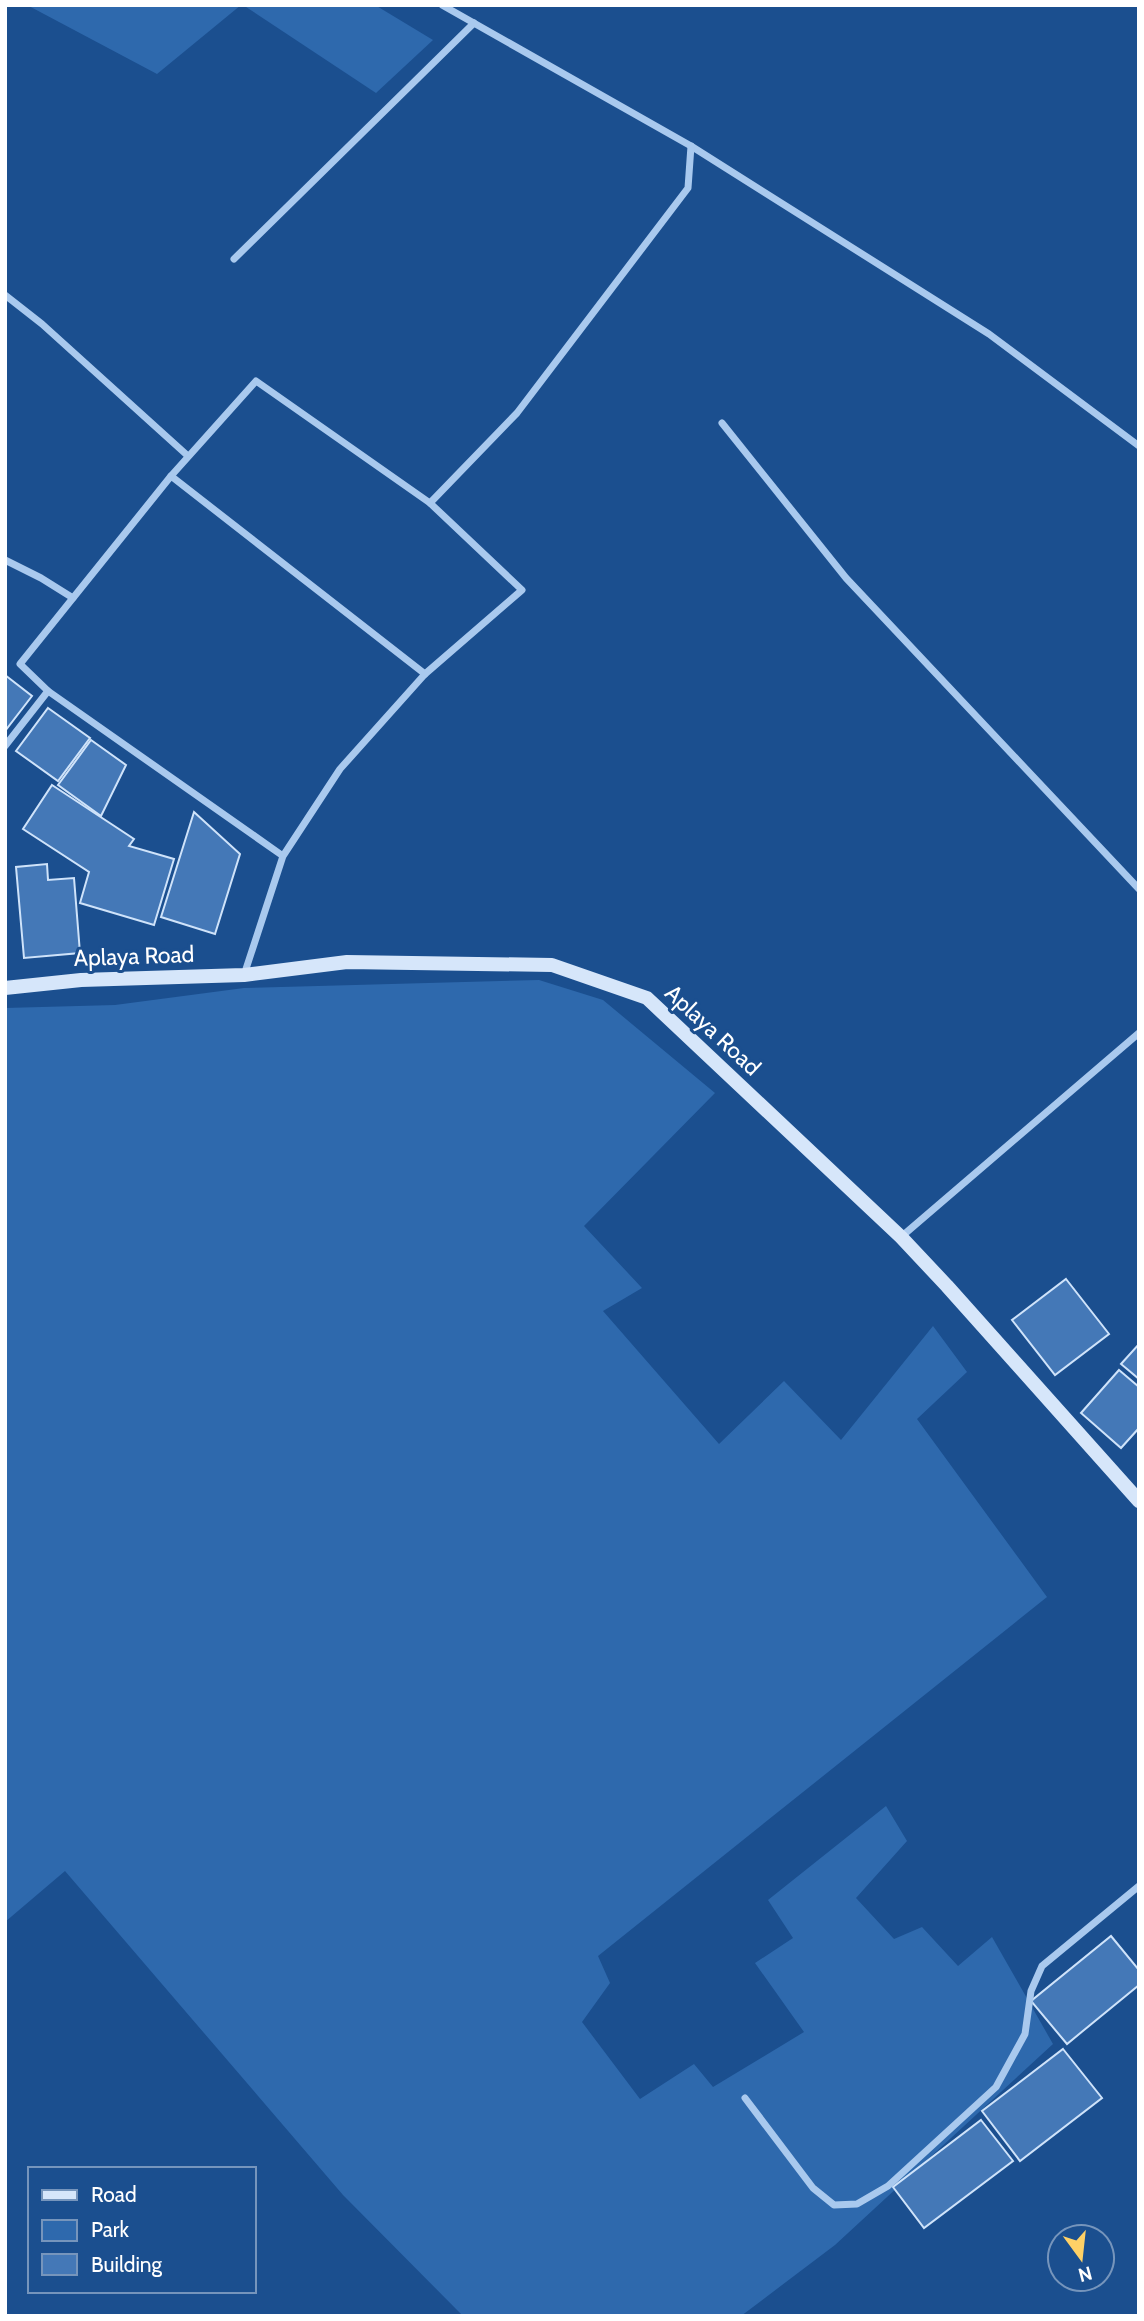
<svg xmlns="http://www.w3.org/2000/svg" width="1144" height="2321" font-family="Cabin,sans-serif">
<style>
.green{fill:#2e69ad}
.building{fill:#4478b7;stroke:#cfe3fa;stroke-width:2}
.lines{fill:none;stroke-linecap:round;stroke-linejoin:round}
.street{stroke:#a9c9ee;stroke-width:7}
.secondary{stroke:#d6e6fa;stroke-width:14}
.labels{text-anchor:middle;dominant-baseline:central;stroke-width:6;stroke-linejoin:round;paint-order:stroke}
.street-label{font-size:23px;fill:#fff;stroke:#1b4f8f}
</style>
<rect width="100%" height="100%" fill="#1b4f8f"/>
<!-- green -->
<g class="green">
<path d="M27,5H241L157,74Z"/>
<path d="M243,5H375L433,40L376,93Z"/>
<path d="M539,980L603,1000L715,1093L584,1226L642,1288L603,1311L719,1444L784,1381L841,1440L933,1326L967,1372L917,1419L1047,1597L598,1956L610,1983L582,2022L640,2099L694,2064L713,2087L804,2032L755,1963L793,1938L768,1900L886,1806L907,1841L856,1898L894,1939L922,1927L958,1966L992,1937L1053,2044L835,2245L741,2316H463L343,2195L65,1871L5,1922V1008L115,1005L244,988Z"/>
</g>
<!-- building -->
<g class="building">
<path d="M5,675L32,696L5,731Z"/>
<path d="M48,708L90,738L58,781L16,751Z"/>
<path d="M91,740L126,765L101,816L58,785Z"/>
<path d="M52,785L134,839L129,846L174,859L154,925L80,903L89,872L23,829Z"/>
<path d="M194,812L240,854L215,934L161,917Z"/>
<path d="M47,864L48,880L74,878L80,953L24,958L16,867Z"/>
<path d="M1066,1279L1109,1334L1055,1375L1012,1320Z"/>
<path d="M1139,1344V1379L1121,1364Z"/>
<path d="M1119,1370L1139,1387V1428L1121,1448L1081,1413Z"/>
<path d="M1111,1936L1139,1970V1985L1067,2044L1031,2001Z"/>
<path d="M1063,2049L1102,2098L1020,2161L982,2111Z"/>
<path d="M981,2120L1013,2161L924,2228L893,2187Z"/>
</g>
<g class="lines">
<!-- street -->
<g class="street">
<path d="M442,5L691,146L989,334L1139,446"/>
<path d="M234,259L474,23"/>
<path d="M5,295L42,324L188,456"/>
<path d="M722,423L846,578L1139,889"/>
<path d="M171,476L425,674"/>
<path d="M430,503L517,413L688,188L691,146"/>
<path d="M5,560L41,578L73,598"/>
<path d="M5,746L48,691"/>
<path d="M244,975L283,856L340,769L425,674L522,590L430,503L256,381L171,476L20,664L48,691L283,856"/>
<path d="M901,1237L1139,1033"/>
<path d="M745,2098L813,2188L834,2205L857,2204L888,2186L996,2087L1025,2034L1031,1991L1042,1966L1139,1886"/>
</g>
<!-- secondary -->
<path class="secondary" d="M5,988L81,980L244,975L347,962L552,965L647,998L901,1237L947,1286L1139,1501"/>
</g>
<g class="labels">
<!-- street labels -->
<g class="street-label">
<text transform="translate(134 956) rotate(-2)">Aplaya Road</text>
<text transform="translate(713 1030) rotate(43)">Aplaya Road</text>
</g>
</g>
<!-- border -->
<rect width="1144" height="2321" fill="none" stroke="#ffffff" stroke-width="14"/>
<!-- legend -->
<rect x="28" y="2167" width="228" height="126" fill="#1b4f8f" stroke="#7695bc" stroke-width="2"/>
<rect x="42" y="2190" width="35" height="10" fill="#d6e6fa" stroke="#7695bc" stroke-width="2"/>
<text x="91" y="2202" font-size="21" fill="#ffffff">Road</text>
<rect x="42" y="2220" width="35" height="21" fill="#2e69ad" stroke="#7695bc" stroke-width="2"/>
<text x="91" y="2237" font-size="21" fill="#ffffff">Park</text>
<rect x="42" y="2254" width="35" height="21" fill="#4478b7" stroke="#7695bc" stroke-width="2"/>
<text x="91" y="2272" font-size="21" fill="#ffffff">Building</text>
<!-- north arrow -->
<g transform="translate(1081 2258) rotate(165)"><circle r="33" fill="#1b4f8f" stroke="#7695bc" stroke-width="2"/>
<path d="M0-5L12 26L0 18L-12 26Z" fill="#ffd166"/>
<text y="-10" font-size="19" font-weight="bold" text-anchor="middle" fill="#ffffff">N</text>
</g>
</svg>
